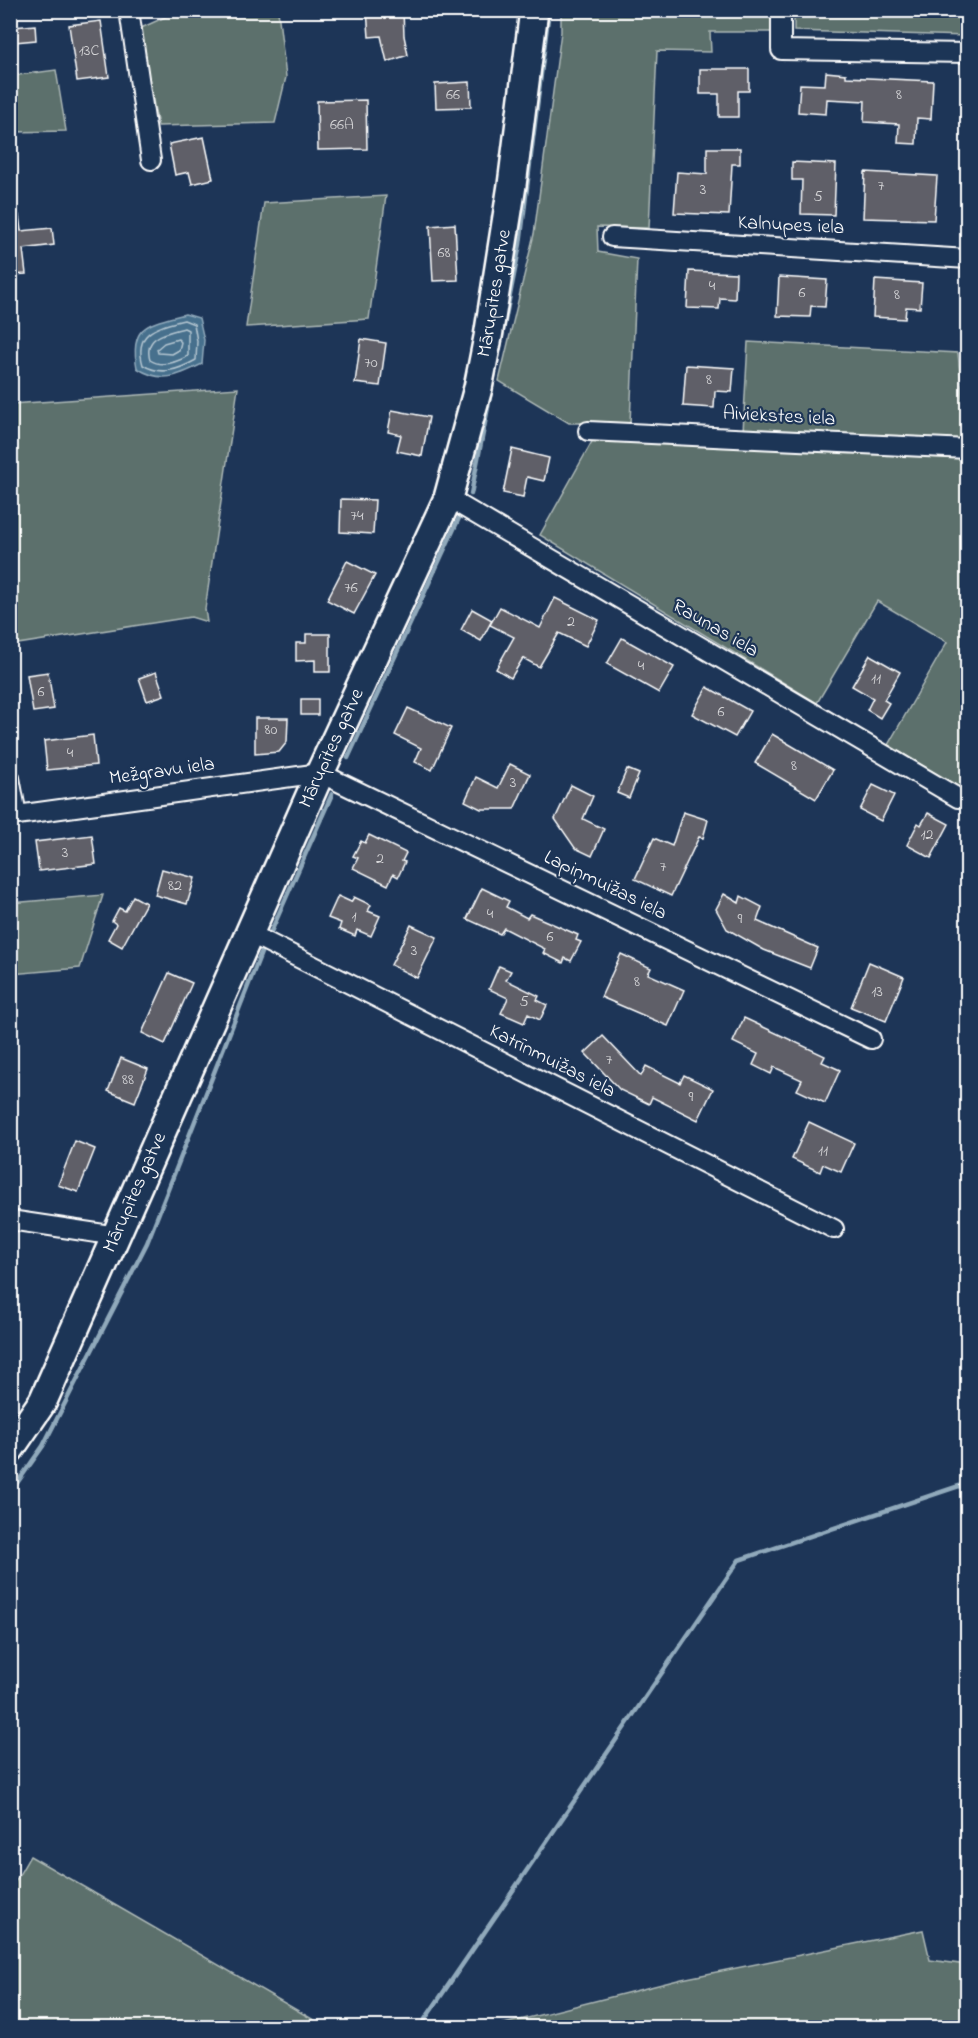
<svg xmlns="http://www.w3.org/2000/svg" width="978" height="2038" font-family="'Indie Flower',sans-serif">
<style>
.green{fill:#5b706c;stroke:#adb8b6;stroke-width:1.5}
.water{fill:#46708d;stroke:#90a9bb;stroke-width:1.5}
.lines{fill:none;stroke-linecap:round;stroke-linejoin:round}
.shore{stroke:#b5c6d1;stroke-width:1.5}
.stream{stroke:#90a9bb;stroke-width:4.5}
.building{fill:#5e5f68;stroke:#fff;stroke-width:1.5}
.street-casing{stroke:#fff;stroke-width:22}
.secondary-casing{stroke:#fff;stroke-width:32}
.street{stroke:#1d3557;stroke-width:18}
.secondary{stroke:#1d3557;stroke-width:27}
.labels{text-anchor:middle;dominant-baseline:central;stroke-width:4.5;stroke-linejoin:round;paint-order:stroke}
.number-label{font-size:16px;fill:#d7d7d9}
.street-label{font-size:20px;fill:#fff;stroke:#1d3557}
</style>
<rect width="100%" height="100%" fill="#1d3557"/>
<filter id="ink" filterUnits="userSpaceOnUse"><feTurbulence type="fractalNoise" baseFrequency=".0167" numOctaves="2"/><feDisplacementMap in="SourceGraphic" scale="12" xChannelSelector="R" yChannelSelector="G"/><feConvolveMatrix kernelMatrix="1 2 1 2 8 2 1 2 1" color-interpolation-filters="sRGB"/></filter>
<g filter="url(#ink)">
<!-- green -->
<g class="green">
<path d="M178,11H278L286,77L275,123L158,126L139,29Z"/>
<path d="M561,11H772V32H710L711,52L657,51L649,228L597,227L598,252L637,259L630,423H569L499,381L534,234L561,32Z"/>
<path d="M794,11H967V36L794,31Z"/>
<path d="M56,70L66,131L11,132V76Z"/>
<path d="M386,196L369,319L246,327L264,203Z"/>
<path d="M748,342L958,353L967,445L743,432Z"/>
<path d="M238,388L205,609L207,622L191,617L11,645V404Z"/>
<path d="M594,438L967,458V792L888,745L947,642L877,601L817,703L540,535Z"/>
<path d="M103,895L80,968L11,974V903Z"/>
<path d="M30,1856L326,2027H11V1889Z"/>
<path d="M923,1930L930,1960L967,1965V2027H492L682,1979Z"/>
</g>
<!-- water -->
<path class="water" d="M185,314L199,318L204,340L202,364C178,376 162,384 137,368C129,325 148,324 185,314Z"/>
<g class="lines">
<!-- shore -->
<g class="shore">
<path d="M184,320L194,324L197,341L196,360C178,370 161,376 143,365C133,331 158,327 184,320Z"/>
<path d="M184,328L188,330V356C177,362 162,368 150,360C143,336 166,333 184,328Z"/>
<path d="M178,339L181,342L179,350L172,354L158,353L157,349L164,343Z"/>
</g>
<!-- stream -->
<g class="stream">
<path d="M471,494L520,244L549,10"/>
<path d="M348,758L459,518"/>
<path d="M270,934L332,794"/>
<path d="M10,1493L43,1446L147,1243L261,953"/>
<path d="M419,2028L739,1560L968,1483"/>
</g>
</g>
<!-- building -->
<g class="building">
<path d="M367,10H403L404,36L408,55L387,62L381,36L369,37Z"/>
<path d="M101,21L109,77L77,81L69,25Z"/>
<path d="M35,25L36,40L15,42L14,27Z"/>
<path d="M700,69H749V91H738V117H719V94H700Z"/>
<path d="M826,72L846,74V77L933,81L931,119L917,118L916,144L898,143L899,124L864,122L865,101L827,99L826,114L798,112L800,84L825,85Z"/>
<path d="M470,82L471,107L436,108L435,84Z"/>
<path d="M366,100L367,149L318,150L317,101Z"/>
<path d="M204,137L213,179L192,184L189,172L175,175L169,144Z"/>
<path d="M707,148H740V164H732L729,215L674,213L677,172L707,174Z"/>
<path d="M792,162L836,164L834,215L801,214L802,180H792Z"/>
<path d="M865,172L937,176L934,220L863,218Z"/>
<path d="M19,215L21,231L52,228L54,245L23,249L26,274L12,275L10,216Z"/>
<path d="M455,224L458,280L433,281L430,226Z"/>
<path d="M689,271L736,273L735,299L720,298L719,309L687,308Z"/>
<path d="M779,277L827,280L825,307L811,306L810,317L777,316Z"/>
<path d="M875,280L922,283L920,308L906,307L905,319L873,317Z"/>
<path d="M361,339L386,343L380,386L355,383Z"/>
<path d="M686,365L734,368L732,392L715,391L714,408L683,406Z"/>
<path d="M392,410L429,417L422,456L397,451L401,435L388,432Z"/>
<path d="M512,449L549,458L544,481L527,477L523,497L503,493Z"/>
<path d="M341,499L375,500L373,534L340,532Z"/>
<path d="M347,561L375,575L354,614L327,600Z"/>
<path d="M555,598L599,620L586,646L559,633L539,667L523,658L511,678L496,669L514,637L490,625L500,607L540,628Z"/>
<path d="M472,609L492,620L481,641L461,630Z"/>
<path d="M306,634H330V672H315V660L296,661V643H306Z"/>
<path d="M622,638L674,667L659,693L607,664Z"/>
<path d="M870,655L900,672L884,700L889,703L880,718L867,710L873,698L852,686Z"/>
<path d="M48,672L54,709L33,712L27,675Z"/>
<path d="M156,672L164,695L147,701L139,678Z"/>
<path d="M707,687L750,711L735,737L692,714Z"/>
<rect x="301" y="699" width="17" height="16"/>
<path d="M408,708L451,728L432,770L415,762L421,748L395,735Z"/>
<path d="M255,718H288L287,742L279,752L255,754Z"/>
<path d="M772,734L833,770L816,799L755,763Z"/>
<path d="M93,735L96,765L47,770L44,741Z"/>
<path d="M510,764L530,774L514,809H481L465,801L476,777L498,788Z"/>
<path d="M627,769L639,774L629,798L617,793Z"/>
<path d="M571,785L593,796L583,819L604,829L592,856L575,848L555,819Z"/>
<path d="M873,785L894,795L881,821L860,810Z"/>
<path d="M683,812L708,820L703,838L699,837L671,896L635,879L654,838L672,846Z"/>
<path d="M928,813L949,824L931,858L907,845L918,823L921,825Z"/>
<path d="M92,835L96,864L39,871L35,842Z"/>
<path d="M369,835L406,853L402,861L405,862L398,877L393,874L388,885L353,868L358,858L353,856L361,841L365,843Z"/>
<path d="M162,869L195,878L187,904L155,895Z"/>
<path d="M482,888L509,901L506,907L527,918L530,914L578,935L576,940L581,942L571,961L565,958L563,963L543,953L545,949L504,928L500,934L467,919Z"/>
<path d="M724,894L739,903L741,896L762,907L757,921L818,948L810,968L764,950L727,929L716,909Z"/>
<path d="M133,896L146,903L122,947L108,939L116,924L112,921L119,908L125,911Z"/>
<path d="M338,896L351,902L354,897L371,905L368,911L380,916L371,936L357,930L355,936L339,929L341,923L328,918Z"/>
<path d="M411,925L437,937L417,978L391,965Z"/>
<path d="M621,954L651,968L648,974L684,990L668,1026L601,997Z"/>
<path d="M869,962L904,977L886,1021L851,1007Z"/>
<path d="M499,966L511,971L506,980L539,996L537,1000L547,1005L540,1020L528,1014L524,1023L501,1013L508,998L489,989Z"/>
<path d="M169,973L192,983L165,1044L142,1033Z"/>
<path d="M744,1018L825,1056L822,1062L840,1070L825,1103L797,1090L802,1080L774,1067L771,1074L753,1065L758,1054L733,1042Z"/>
<path d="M603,1036L641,1076L646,1066L680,1083L684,1075L713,1089L698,1120L652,1097L649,1104L620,1090L585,1053Z"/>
<path d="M121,1058L148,1069L135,1102L108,1091Z"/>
<path d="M809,1122L854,1143L841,1172L823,1164L820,1172L792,1159Z"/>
<path d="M75,1141L95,1149L78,1192L58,1185Z"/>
</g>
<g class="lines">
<!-- street casing -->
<g class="street-casing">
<g id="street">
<path d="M129,10L151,160"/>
<path d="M781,10V50L968,53"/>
<path d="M612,237L968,259"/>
<path d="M588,431L968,449"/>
<path d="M448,498L958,798"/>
<path d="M10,778L17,815"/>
<path d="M10,816L320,773L871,1039"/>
<path d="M251,934L834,1229"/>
<path d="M10,1220L117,1236"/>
</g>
</g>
<!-- secondary casing -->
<g class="secondary-casing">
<g id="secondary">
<path id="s1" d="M10,1449L43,1401L320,773L448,498L478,388L488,337L512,185L534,10"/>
</g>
</g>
<!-- street -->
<use href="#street" class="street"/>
<!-- secondary -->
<use href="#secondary" class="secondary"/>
</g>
</g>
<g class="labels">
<!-- number labels -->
<g class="number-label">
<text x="89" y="51">13C</text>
<text x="453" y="95">66</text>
<text x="899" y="95">8</text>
<text x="342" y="125">66A</text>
<text x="881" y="186">7</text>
<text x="703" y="190">3</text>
<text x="818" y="197">5</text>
<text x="444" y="253">68</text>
<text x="712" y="286">4</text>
<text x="802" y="293">6</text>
<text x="897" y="295">8</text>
<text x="371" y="363">70</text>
<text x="709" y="380">8</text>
<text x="357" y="516">74</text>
<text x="351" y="588">76</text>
<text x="571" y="622">2</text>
<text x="641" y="666">4</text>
<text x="876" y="679">11</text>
<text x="41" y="692">6</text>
<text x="721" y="712">6</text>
<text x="271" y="730">80</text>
<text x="70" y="753">4</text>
<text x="794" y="766">8</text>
<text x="513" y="783">3</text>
<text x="927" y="835">12</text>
<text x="65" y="853">3</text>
<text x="380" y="859">2</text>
<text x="663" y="867">7</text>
<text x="175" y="886">82</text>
<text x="490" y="914">4</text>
<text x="354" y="917">1</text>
<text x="740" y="919">9</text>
<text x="550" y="937">6</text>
<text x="414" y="951">3</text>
<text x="637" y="982">8</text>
<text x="877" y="992">13</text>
<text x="524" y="1002">5</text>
<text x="609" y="1060">7</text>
<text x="128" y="1080">88</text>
<text x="691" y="1097">9</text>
<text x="823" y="1151">11</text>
</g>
<!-- street labels -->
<g class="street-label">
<text transform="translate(791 226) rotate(3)">Kalnupes iela</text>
<text stroke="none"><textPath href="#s1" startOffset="1258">Mārupītes gatve</textPath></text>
<text transform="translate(779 417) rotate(3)">Aiviekstes iela</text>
<text transform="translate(715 629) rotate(30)">Raunas iela</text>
<text stroke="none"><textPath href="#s1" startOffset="772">Mārupītes gatve</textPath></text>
<text transform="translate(162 772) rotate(-8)">Mežgravu iela</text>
<text transform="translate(605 886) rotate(26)">Lapiņmuižas iela</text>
<text transform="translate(552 1062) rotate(27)">Katrīnmuižas iela</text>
<text stroke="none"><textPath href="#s1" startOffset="286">Mārupītes gatve</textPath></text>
</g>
</g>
<!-- margin -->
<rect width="978" height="2038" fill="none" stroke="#1d3557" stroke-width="36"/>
<rect x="18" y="18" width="942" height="2002" fill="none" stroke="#fff" stroke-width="2" filter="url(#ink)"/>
</svg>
